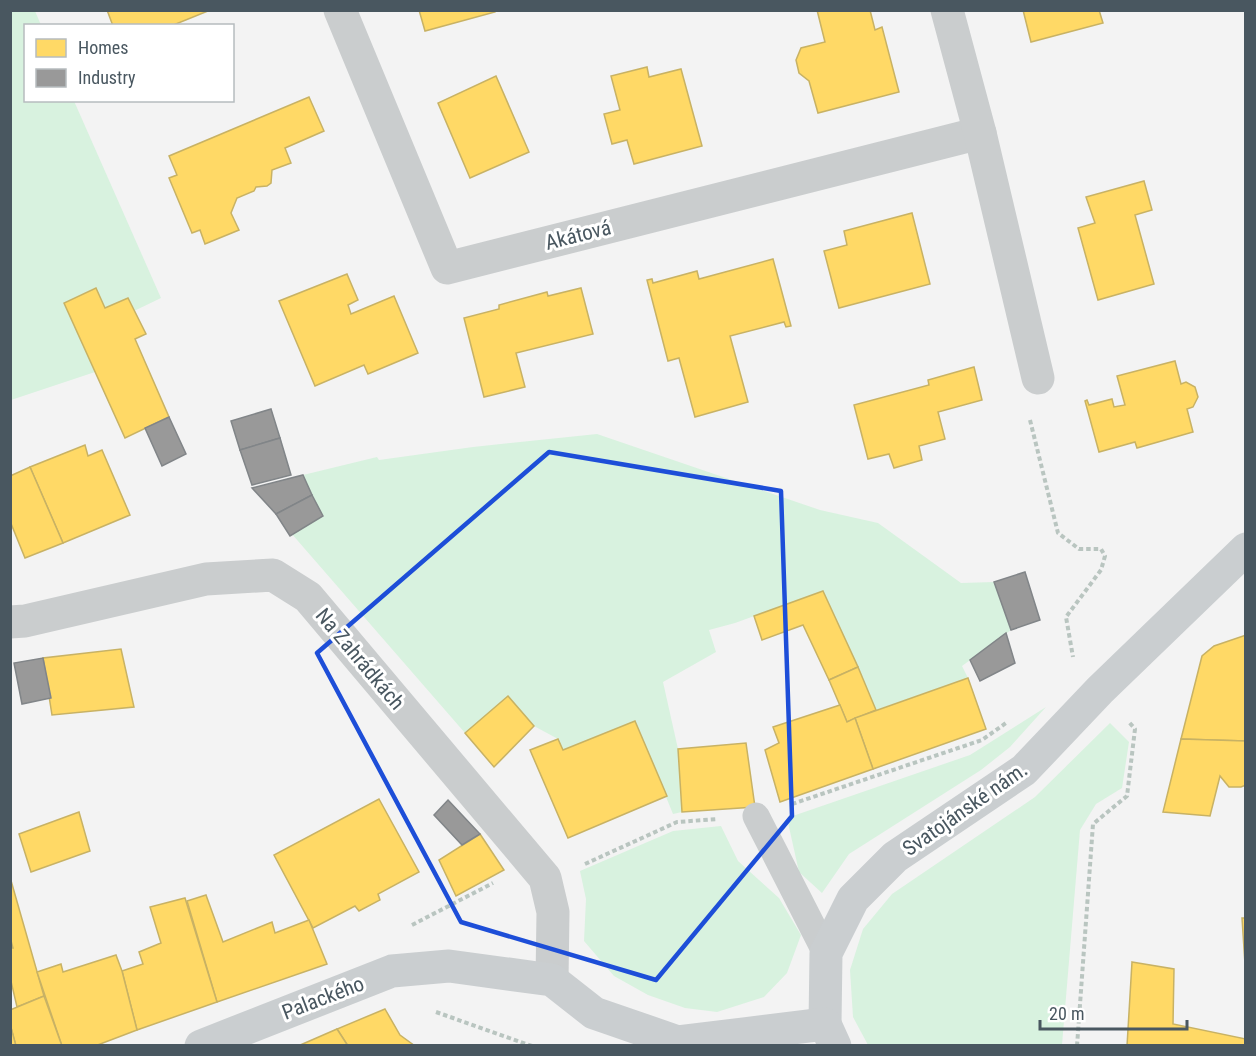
<svg xmlns="http://www.w3.org/2000/svg" width="1256" height="1056" font-family="'Roboto Condensed',sans-serif">
<style>
.green{fill:#d8f2df}
.homes{fill:#ffd966;stroke:#c8b264;stroke-width:1.5}
.industry{fill:#999;stroke:#818588;stroke-width:1.5}
.lines{fill:none;stroke-linecap:round;stroke-linejoin:round}
.path{stroke:#b9c5c0;stroke-width:4;stroke-dasharray:4.5 3;stroke-linecap:butt}
.lane{stroke:#cacdce;stroke-width:27}
.street{stroke:#cacdce;stroke-width:33}
.secondary{stroke:#caced0;stroke-width:33}
.marked{fill:none;stroke:#1d4ed8;stroke-width:4.5;stroke-linejoin:round}
.labels{text-anchor:middle;dominant-baseline:central;stroke-width:6;stroke-linejoin:round;paint-order:stroke}
.street-label{font-size:21px;fill:#495760;stroke:#fff}
</style>
<rect width="100%" height="100%" fill="#f3f3f3"/>
<!-- green -->
<g class="green">
<path d="M11,11H35L41,25L26,26V100L74,101L161,298L134,311L128,298L105,308L95,288L64,303L95,372L11,400Z"/>
<path d="M597,434L820,510L878,523L961,583L994,582L1011,630L962,666L968,678L876,710L823,591L735,623L709,630L716,652L663,682L678,749L682,812L673,814L635,721L563,750L558,739L534,726L508,697L465,733L291,533L303,475L377,457L379,460L473,447Z"/>
<path d="M1046,707L1010,747L981,770L849,854L822,893L799,872L787,818L970,755Z"/>
<path d="M1110,723L1129,742L1122,788L1096,804L1080,830L1062,1045H868L853,1017L850,970L863,929L892,894L1035,797Z"/>
<path d="M721,826L738,861L779,898L801,935L787,973L764,997L717,1012L685,1008L648,995L614,976L584,941L586,899L580,871L673,831Z"/>
</g>
<!-- homes -->
<g class="homes">
<path d="M107,10H207L208,11L171,26H113Z"/>
<path d="M419,10H495V12L425,31Z"/>
<path d="M817,10H870L875,30L882,27L899,92L818,113L809,81L799,73L796,60L801,48L825,42Z"/>
<path d="M1023,10H1099L1103,23L1031,42Z"/>
<path d="M647,67L649,77L681,69L702,146L634,164L627,140L612,144L604,114L620,110L611,76Z"/>
<path d="M496,76L529,152L470,178L438,103Z"/>
<path d="M309,97L324,131L285,148L291,163L272,170L271,183L267,186L256,187L254,191L237,198L231,213L239,230L205,244L200,230L192,233L169,178L177,175L169,156Z"/>
<path d="M1144,181L1152,210L1135,215L1154,284L1098,300L1078,228L1095,223L1086,197Z"/>
<path d="M912,213L930,284L839,308L824,251L847,245L844,231Z"/>
<path d="M773,259L791,326L786,327L784,322L730,336L748,402L695,417L679,358L668,361L647,280L652,279L653,283L697,271L699,279Z"/>
<path d="M347,274L358,300L348,305L351,314L394,296L418,353L368,374L364,365L315,386L279,301Z"/>
<path d="M96,288L105,308L128,298L146,334L135,339L169,417L125,438L64,303Z"/>
<path d="M581,288L593,334L516,353L525,387L484,397L464,318L499,309V305L547,292L548,296Z"/>
<path d="M1175,361L1181,384L1186,382L1195,387L1198,397L1193,407L1187,409L1193,432L1137,448L1135,442L1099,452L1085,401L1087,400L1089,405L1112,399L1114,407L1125,405L1117,376Z"/>
<path d="M974,367L982,400L938,412L945,439L919,446L922,460L894,468L889,454L868,459L854,405L929,385L928,380Z"/>
<path d="M85,445L88,456L102,450L130,515L63,543L30,467Z"/>
<path d="M30,467L63,543L25,558L10,521V476Z"/>
<path d="M823,591L858,667L829,680L803,625L762,640L754,616Z"/>
<path d="M1246,635V741L1181,739L1202,656L1214,646Z"/>
<path d="M121,649L134,707L52,715L43,658Z"/>
<path d="M858,667L876,710L847,722L829,680Z"/>
<path d="M968,678L986,729L873,769L855,718Z"/>
<path d="M508,696L534,726L494,767L465,733Z"/>
<path d="M840,705L847,722L855,718L873,769L780,802L765,750L779,743L773,727Z"/>
<path d="M635,721L667,796L568,838L530,750L558,739L563,750Z"/>
<path d="M1181,739L1246,741V785L1241,787H1229L1220,776L1210,816L1163,812Z"/>
<path d="M746,743L755,807L682,812L678,749Z"/>
<path d="M379,799L419,872L378,894L380,900L359,911L355,906L313,928L274,855Z"/>
<path d="M79,812L90,851L31,872L19,834Z"/>
<path d="M480,834L504,870L456,896L439,860Z"/>
<path d="M10,877L44,996L17,1007L10,977V948H13L10,937Z"/>
<path d="M206,895L223,942L272,922L275,933L309,920L327,964L217,1002L187,901Z"/>
<path d="M185,898L217,1002L137,1030L122,971L143,964L139,952L161,943L150,907Z"/>
<path d="M1242,918H1246V964H1245Z"/>
<path d="M116,955L122,971L137,1030L95,1046H62L37,972L61,964L63,972Z"/>
<path d="M1132,962L1174,969L1173,1024L1246,1039V1046H1127Z"/>
<path d="M44,996L62,1046H16L10,1024V1010Z"/>
<path d="M385,1009L400,1035L415,1046H348L337,1029Z"/>
<path d="M10,1024L16,1046H10Z"/>
<path d="M337,1029L348,1046H298Z"/>
</g>
<!-- industry -->
<g class="industry">
<path d="M271,409L280,438L240,450L231,421Z"/>
<path d="M169,417L186,454L162,466L145,428Z"/>
<path d="M280,438L291,475L252,485L240,450Z"/>
<path d="M303,475L312,495L276,514L252,488Z"/>
<path d="M312,495L323,516L290,536L276,514Z"/>
<path d="M1025,572L1040,620L1011,630L994,582Z"/>
<path d="M1006,633L1015,663L980,681L970,660Z"/>
<path d="M43,658L51,698L22,704L14,663Z"/>
<path d="M448,800L480,834L462,845L434,815Z"/>
</g>
<g class="lines">
<!-- path -->
<g class="path">
<path d="M1030,420L1058,533L1079,549H1101L1105,556L1101,570L1066,617L1073,657"/>
<path d="M792,804L982,740L1006,723"/>
<path d="M585,864L677,822L718,819"/>
<path d="M412,925L493,883"/>
<path d="M436,1012L532,1046"/>
<path d="M1077,1046L1093,824L1127,796L1135,729L1128,721"/>
</g>
<!-- lane -->
<path class="lane" d="M756,816L826,953"/>
<!-- street -->
<g class="street">
<path d="M340,10L447,268L980,133"/>
<path d="M947,10L980,133L1038,378"/>
<path d="M10,622L25,621L206,579L273,575L308,597L545,878L553,912L552,980"/>
</g>
<!-- secondary -->
<g class="secondary">
<path d="M825,1024L826,953L853,899L895,857L1024,770L1100,690L1246,549"/>
<path d="M201,1046L392,971L449,966L552,980L594,1013L678,1042L825,1024L835,1046"/>
</g>
</g>
<!-- marked area -->
<path class="marked" d="M549,452L781,491L792,816L656,980L461,922L317,653Z"/>
<g class="labels">
<!-- street labels -->
<g class="street-label">
<text transform="translate(578 235) rotate(-14)">Akátová</text>
<text transform="translate(360 659) rotate(50)">Na Zahrádkách</text>
<text transform="translate(965 809) rotate(-35)">Svatojánské nám.</text>
<text transform="translate(323 998) rotate(-21)">Palackého</text>
</g>
</g>
<!-- border -->
<rect width="1256" height="1056" fill="none" stroke="#495760" stroke-width="24"/>
<!-- legend -->
<rect x="24" y="24" width="210" height="78" fill="#ffffff" stroke="#b6bcbf" stroke-width="1.5"/>
<rect x="36" y="39" width="30" height="18" fill="#ffd966" stroke="#b6bcbf" stroke-width="1.5"/>
<text x="78" y="54" font-size="18" fill="#495760">Homes</text>
<rect x="36" y="69" width="30" height="18" fill="#999999" stroke="#b6bcbf" stroke-width="1.5"/>
<text x="78" y="84" font-size="18" fill="#495760">Industry</text>
<!-- scale -->
<path d="M1040 1020v9h147v-9" fill="none" stroke="#495760" stroke-width="3"/>
<text x="1049" y="1020" font-size="18" fill="#495760" stroke="#ffffff" stroke-width="4.5" paint-order="stroke">20 m</text>
</svg>
